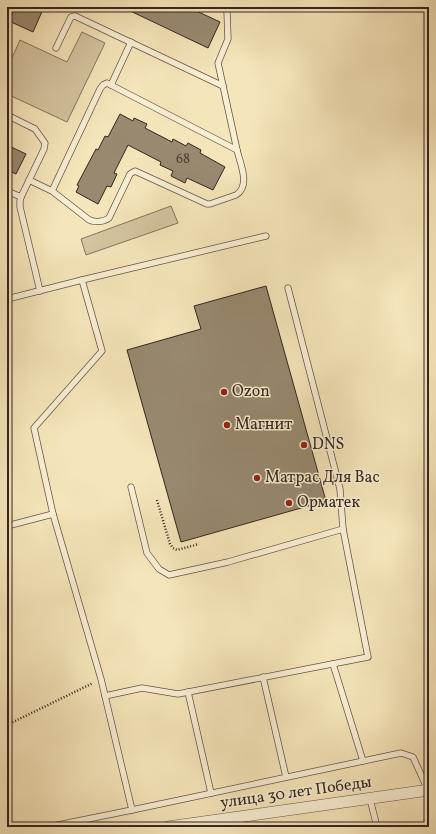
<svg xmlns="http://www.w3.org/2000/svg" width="436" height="834" font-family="Vollkorn,serif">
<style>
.green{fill:#d4c4a0;stroke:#847460}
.building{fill:#988970;stroke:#34251f}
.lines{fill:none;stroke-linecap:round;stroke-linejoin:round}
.lane-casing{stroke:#645546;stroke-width:7}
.street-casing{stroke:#645546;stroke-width:12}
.path{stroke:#34251f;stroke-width:2.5;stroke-dasharray:1 2;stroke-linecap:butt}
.lane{stroke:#f8eed2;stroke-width:5.5}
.street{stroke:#f8eed2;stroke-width:11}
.poi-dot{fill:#8f2418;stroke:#f8eed2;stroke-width:1.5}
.labels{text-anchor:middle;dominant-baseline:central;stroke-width:3;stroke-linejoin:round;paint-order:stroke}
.number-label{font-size:14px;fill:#4d3e33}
.poi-label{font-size:16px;fill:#34251f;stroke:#f8eed2;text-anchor:start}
.street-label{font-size:16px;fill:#34251f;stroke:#f8eed2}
</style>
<rect width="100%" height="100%" fill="#f5e5ba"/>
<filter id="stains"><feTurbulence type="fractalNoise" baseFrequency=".005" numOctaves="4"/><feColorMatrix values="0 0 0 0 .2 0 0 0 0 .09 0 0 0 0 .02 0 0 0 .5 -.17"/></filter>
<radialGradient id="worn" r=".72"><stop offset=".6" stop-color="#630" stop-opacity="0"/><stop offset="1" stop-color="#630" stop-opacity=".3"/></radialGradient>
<!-- green -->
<g class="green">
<path d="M82,32L105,43L67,122L7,94V69L20,40L67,62Z"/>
<path d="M171,206L178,223L86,255L81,239Z"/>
</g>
<!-- building -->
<g class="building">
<path d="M15,7H44L33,32L9,21Z"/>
<path d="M122,7H188L220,22L208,48Z"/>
<path d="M120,114L133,121L134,118L147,124L145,128L172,142L173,139L186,146L188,143L201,150L200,153L225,167L213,190L187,178L185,183L171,176L173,171L160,165L161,162L128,145L114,173L117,174L111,187L107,186L98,204L76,192L79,186L77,185L96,149L98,150L105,136L108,137Z"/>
<path d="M7,145L26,154L16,174L7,170Z"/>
<path d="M266,286L326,501L181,542L127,350L201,329L194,306Z"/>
</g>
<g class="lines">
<!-- lane casing -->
<g class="lane-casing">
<g id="lane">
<path d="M222,7L227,11L228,39L218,63L237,150"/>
<path d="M56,48L69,21L71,17L75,16L223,86"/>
<path d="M111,85L131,42"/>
<path d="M7,115L35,129L45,143L44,149L21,197"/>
<path d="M29,180L52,191L100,89L103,85L107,83L237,150C240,163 251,186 236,195L210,204H207L135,171L130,174L109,218C104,222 93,223 88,219L52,191"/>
<path d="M7,191L21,197L20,201V207L40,291"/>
<path d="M82,280L266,236"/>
<path d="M288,288L340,489L343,529"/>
<path d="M7,299L82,280L102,351L34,428L53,514L101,679L132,810L48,827"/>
<path d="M7,526L53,514"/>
<path d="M333,664L363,761"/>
<path d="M263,677L286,777"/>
<path d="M188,692L211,793"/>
<path d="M105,696L142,688L178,694L368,657L343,529L228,562L169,575L159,569L147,553L131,487"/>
<path d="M370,799L377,827"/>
<path d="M132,810L401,753L413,757L428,790"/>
</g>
</g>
<!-- street casing -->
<g class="street-casing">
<path id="street" d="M168,827L429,790"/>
</g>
<!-- path -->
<g class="path">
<path d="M157,500L170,544L173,548L177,550L199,544"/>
<path d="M7,725L93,683"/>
</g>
<!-- lane -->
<use href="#lane" class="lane"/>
<!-- street -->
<use href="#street" class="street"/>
</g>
<!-- markers -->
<g class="poi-dot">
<circle cx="224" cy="392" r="4"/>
<circle cx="227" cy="425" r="4"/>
<circle cx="304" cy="445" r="4"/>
<circle cx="257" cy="478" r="4"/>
<circle cx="289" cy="503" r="4"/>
</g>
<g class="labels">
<!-- number labels -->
<g class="number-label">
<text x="183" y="159">68</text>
</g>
<!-- poi labels -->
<g class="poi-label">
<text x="232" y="392">Ozon</text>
<text x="235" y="425">Магнит</text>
<text x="312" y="445">DNS</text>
<text x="265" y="478">Матрас Для Вас</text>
<text x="297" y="503">Орматек</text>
</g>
<!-- street labels -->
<g class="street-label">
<text transform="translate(296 793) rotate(-8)">улица 30 лет Победы</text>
</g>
</g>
<!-- margin -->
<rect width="436" height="834" fill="none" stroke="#f5e5ba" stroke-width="24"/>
<rect x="8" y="8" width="420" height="818" fill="none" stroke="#34251f" stroke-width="2"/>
<rect x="12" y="12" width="412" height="810" fill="none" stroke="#34251f"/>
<rect width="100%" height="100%" filter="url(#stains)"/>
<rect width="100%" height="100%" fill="url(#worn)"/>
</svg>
